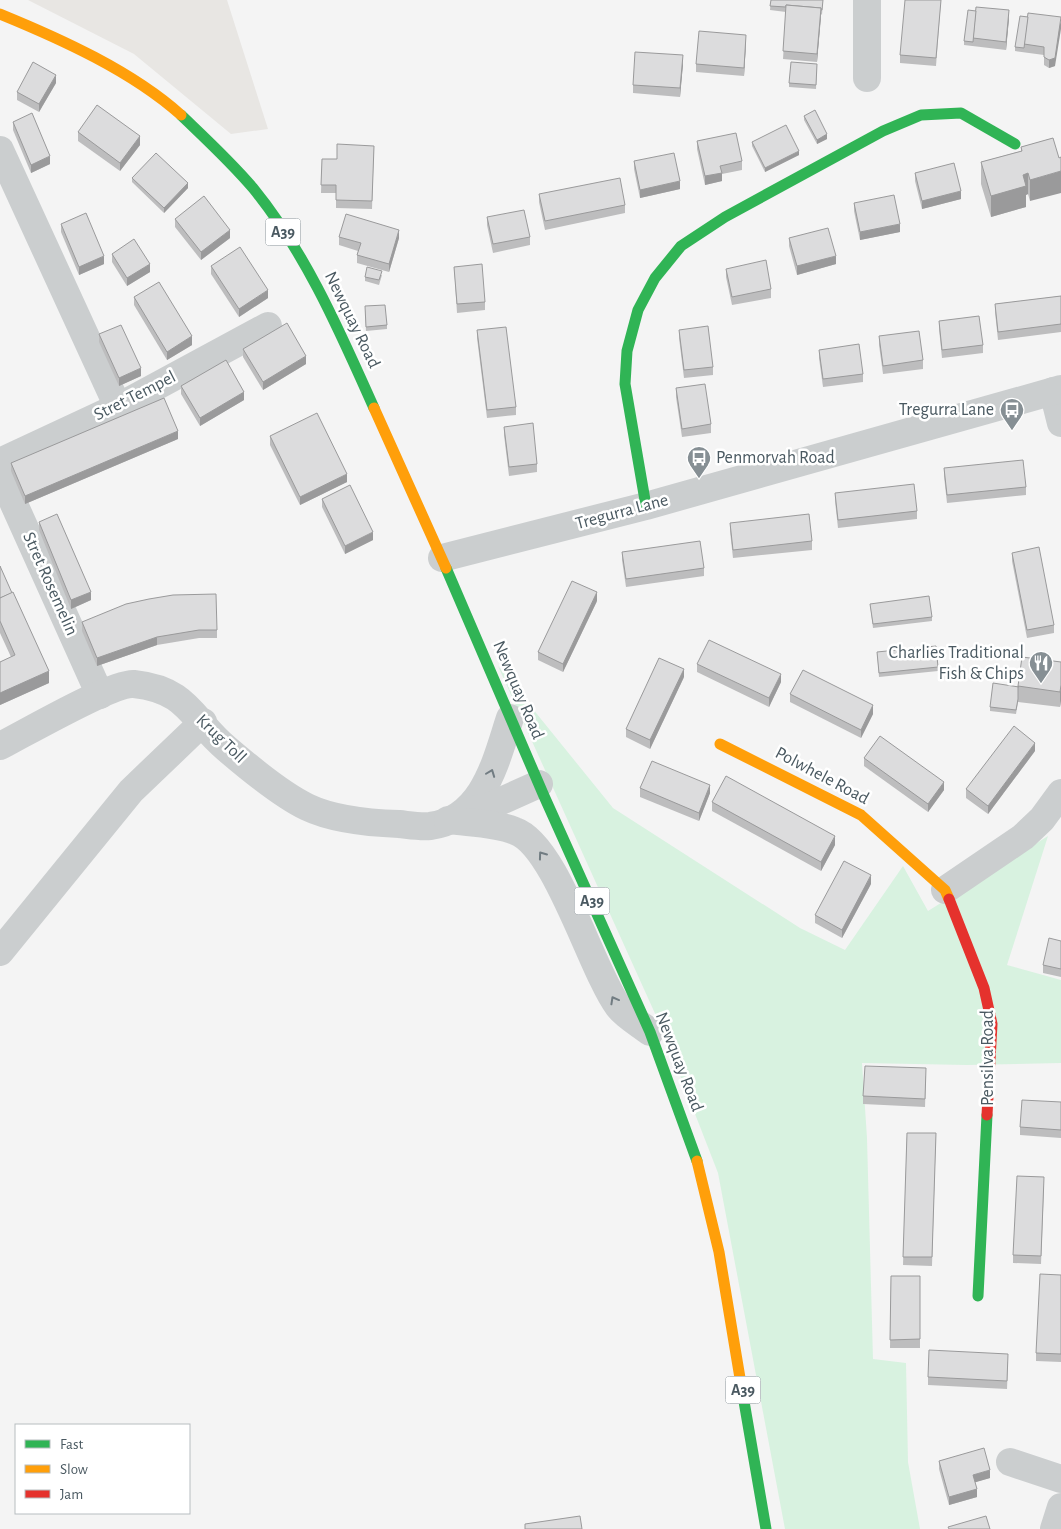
<svg xmlns="http://www.w3.org/2000/svg" width="1061" height="1529" font-family="'Alegreya Sans',sans-serif">
<style>
.commercial{fill:#e8e6e3}
.green{fill:#d8f2e0}
.lines{fill:none;stroke-linecap:round;stroke-linejoin:round}
.street{stroke:#cbcecf;stroke-width:28}
.fast{stroke:#30b455;stroke-width:11}
.slow{stroke:#ff9f0a;stroke-width:11}
.jam{stroke:#e5322d;stroke-width:11}
.wall{fill:#bdbdbe}
.shaded-wall{fill:#9a9a9b}
.building{fill:#dcdcdd;stroke:#9a9a9b}
.oneway{stroke:#717c82}
.labels{text-anchor:middle;dominant-baseline:central;stroke-width:5;stroke-linejoin:round;paint-order:stroke}
.shield{fill:#fff;stroke:#808b90;stroke-width:1}
.shield-label{font-size:16px;font-weight:bold;fill:#4a5961}
.street-label{font-size:18px;fill:#4a5961;stroke:#fff}
.poi-label{font-size:18px;fill:#4a5961;stroke:#fff;text-anchor:end}
</style>
<rect width="100%" height="100%" fill="#f4f4f4"/>
<!-- commercial -->
<path class="commercial" d="M28,0H227L268,129L231,134L134,54Z"/>
<!-- green -->
<path class="green" d="M498,666L613,808L800,928L845,950L903,866L928,911L1048,836L1007,965L1061,980V1063L967,1065L862,1063L867,1138L873,1359L906,1363L908,1462L920,1529H785L718,1173L662,1029Z"/>
<g class="lines">
<!-- street -->
<g class="street">
<path d="M867,0V78"/>
<path d="M0,150L118,407"/>
<path d="M1053,391L1061,423"/>
<path d="M0,462L118,407L268,326"/>
<path d="M0,473L100,695"/>
<path d="M442,558L646,506L1061,389"/>
<path d="M0,746C24,734 113,682 134,684C189,690 191,719 227,749C248,767 282,795 307,807C334,820 370,823 399,824C409,825 420,827 430,826C484,819 496,760 510,718"/>
<path d="M465,812L490,806L539,784"/>
<path d="M448,820C469,823 495,823 515,831C556,845 591,969 618,1006C625,1016 640,1024 650,1032"/>
<path d="M945,890L1023,837L1042,819L1061,793"/>
<path d="M0,952L131,791L203,722"/>
<path d="M1010,1462L1061,1479"/>
<path d="M1054,1529L1061,1507"/>
</g>
<!-- fast -->
<g class="fast">
<path d="M181,115C206,139 231,162 253,188C306,253 340,332 374,408"/>
<path d="M646,506L625,384L627,351L638,310L655,278L681,246L725,217L883,131L921,115L961,113L1015,144"/>
<path d="M446,568L544,796L650,1032L697,1161"/>
<path d="M978,1296L987,1115"/>
<path d="M741,1384L766,1529"/>
</g>
<!-- slow -->
<g class="slow">
<path d="M0,14C61,39 132,71 181,115"/>
<path d="M374,408L446,568"/>
<path d="M720,744L861,815L945,890L949,899"/>
<path d="M697,1161L719,1252L741,1384"/>
</g>
<!-- jam -->
<path class="jam" d="M949,899L984,988L992,1024L987,1115"/>
</g>
<!-- wall -->
<g class="wall">
<path d="M771,0H823L822,15L821,14L817,62L783,59L786,12L770,10Z"/>
<path d="M941,0L936,66L900,63V55Z"/>
<path d="M1028,17L1055,66L1049,68L1044,65V55L1015,51V47Z"/>
<path d="M1009,18L1006,50L964,45V41Z"/>
<path d="M746,43L744,76L696,72V64Z"/>
<path d="M683,64L680,97L633,93V85Z"/>
<path d="M817,64L816,89L789,87V83Z"/>
<path d="M56,83L39,112L17,100V92Z"/>
<path d="M804,116L827,139L817,144L804,120Z"/>
<path d="M13,122L50,164L31,173L13,130Z"/>
<path d="M78,132L140,145L120,171L78,141Z"/>
<path d="M1053,138L1030,201L1028,194L1026,195V207L991,217L981,184V162L1021,151V147Z"/>
<path d="M697,141L742,161V170L722,174V181L705,185L697,149Z"/>
<path d="M752,142L799,155L765,172L752,146Z"/>
<path d="M374,146L372,209L336,208V193H321L322,159H337Z"/>
<path d="M634,161L680,189L640,198L634,169Z"/>
<path d="M915,173L961,199L922,209L915,181Z"/>
<path d="M132,178L188,188L164,213L132,182Z"/>
<path d="M539,194L625,205V213L545,230L539,202Z"/>
<path d="M854,203L900,232L860,240L854,211Z"/>
<path d="M487,217L530,237V245L493,253L487,225Z"/>
<path d="M175,219L230,238L201,260L175,227Z"/>
<path d="M61,224L104,264L79,275L61,232Z"/>
<path d="M339,237L399,238L389,272L357,263V255L358,251L339,245Z"/>
<path d="M789,238L836,264L797,275L789,246Z"/>
<path d="M112,254L150,272L127,286L112,262Z"/>
<path d="M211,266L268,298L239,317L211,274Z"/>
<path d="M454,267L485,302V310L457,313Z"/>
<path d="M726,269L771,289V298L732,305L726,277Z"/>
<path d="M382,275L379,285L365,281V277Z"/>
<path d="M1061,296V332L998,340L995,312V304Z"/>
<path d="M134,297L192,345L167,360L134,305Z"/>
<path d="M365,310L387,325V329L366,331Z"/>
<path d="M939,321L983,345V353L942,358L939,329Z"/>
<path d="M477,330L516,407V415L487,418L477,338Z"/>
<path d="M679,330L713,367V375L684,378L679,338Z"/>
<path d="M99,334L141,376L119,386L99,342Z"/>
<path d="M879,336L923,360V369L883,374L879,345Z"/>
<path d="M243,349L306,364L263,390L243,357Z"/>
<path d="M819,350L863,374V382L823,387L819,358Z"/>
<path d="M181,386L244,400L200,426L181,394Z"/>
<path d="M676,388L711,424V433L682,437L676,397Z"/>
<path d="M504,427L537,464V472L509,476L504,435Z"/>
<path d="M270,436L347,482L300,505L270,445Z"/>
<path d="M178,439L25,504L11,471V463Z"/>
<path d="M944,468L1026,487V495L947,503L944,476Z"/>
<path d="M835,493L917,511V519L838,528L835,501Z"/>
<path d="M322,499L373,540L345,554L322,507Z"/>
<path d="M39,522L91,600L71,609L39,530Z"/>
<path d="M730,523L812,541V550L733,558L730,531Z"/>
<path d="M622,552L704,568V576L626,587L622,560Z"/>
<path d="M1012,553L1054,625V633L1027,638L1012,561Z"/>
<path d="M0,566L49,683L0,705V662L11,657L0,633Z"/>
<path d="M597,601L563,672L538,660V652Z"/>
<path d="M870,604L932,617V621L873,628Z"/>
<path d="M82,622L217,630V638H199L157,645L97,666L82,631Z"/>
<path d="M877,652L938,667V671L879,677Z"/>
<path d="M1061,662V700L1060,707L1018,702L1016,714L990,711V707L1018,686Z"/>
<path d="M697,664L781,682L769,707L697,672Z"/>
<path d="M684,677L650,749L626,737V729Z"/>
<path d="M790,694L873,714L861,738L790,702Z"/>
<path d="M1035,751L988,814L966,798V789Z"/>
<path d="M864,758L944,790L928,812L864,766Z"/>
<path d="M640,788L710,793L699,821L640,797Z"/>
<path d="M712,802L835,845L821,871L712,811Z"/>
<path d="M871,884L842,938L815,923V915Z"/>
<path d="M1061,941V977L1043,973V965Z"/>
<path d="M926,1076L925,1107L863,1104V1096Z"/>
<path d="M1061,1102V1138L1020,1135V1127Z"/>
<path d="M907,1133H936L932,1266L903,1265Z"/>
<path d="M1044,1186L1041,1264L1013,1263V1255Z"/>
<path d="M1061,1275V1362L1036,1361V1353Z"/>
<path d="M891,1276H920V1348H890Z"/>
<path d="M1008,1362L1007,1389L928,1385V1377Z"/>
<path d="M939,1461L990,1478L975,1482L977,1497L949,1505L939,1469Z"/>
</g>
<!-- shaded-wall -->
<g class="shaded-wall">
<path d="M821,8V17L817,62V54Z"/>
<path d="M1009,10V18L1006,50V42Z"/>
<path d="M1061,21V29L1055,66L1049,68V60Z"/>
<path d="M746,35V43L744,76V68Z"/>
<path d="M683,55V64L680,97V88Z"/>
<path d="M56,75V83L39,112V104Z"/>
<path d="M827,134V139L817,144V140Z"/>
<path d="M140,136V145L120,171V163Z"/>
<path d="M799,151V155L765,172V168Z"/>
<path d="M50,156V164L31,173V165Z"/>
<path d="M1061,171V193L1030,201V180Z"/>
<path d="M722,173V181L705,185V176Z"/>
<path d="M1028,173V194L1026,195V207L991,217V196L1023,175Z"/>
<path d="M680,181V189L640,198V190Z"/>
<path d="M188,183V188L164,213V208Z"/>
<path d="M961,191V199L922,209V201Z"/>
<path d="M900,224V232L860,240V232Z"/>
<path d="M230,230V238L201,260V252Z"/>
<path d="M399,230V238L389,272V264Z"/>
<path d="M104,256V264L79,275V267Z"/>
<path d="M836,256V264L797,275V266Z"/>
<path d="M150,264V272L127,286V278Z"/>
<path d="M268,290V298L239,317V309Z"/>
<path d="M192,336V345L167,360V352Z"/>
<path d="M306,356V364L263,390V382Z"/>
<path d="M141,368V376L119,386V378Z"/>
<path d="M244,392V400L200,426V418Z"/>
<path d="M178,431V439L25,504V496Z"/>
<path d="M347,474V482L300,505V497Z"/>
<path d="M373,532V540L345,554V546Z"/>
<path d="M91,592V600L71,609V600Z"/>
<path d="M597,592V601L563,672V664Z"/>
<path d="M157,637V645L97,666V658Z"/>
<path d="M684,669V677L650,749V740Z"/>
<path d="M49,671V683L0,705V693Z"/>
<path d="M781,674V682L769,707V698Z"/>
<path d="M1061,685V700L1060,707V692Z"/>
<path d="M873,705V714L861,738V730Z"/>
<path d="M1035,743V751L988,814V806Z"/>
<path d="M944,782V790L928,812V804Z"/>
<path d="M710,785V793L699,821V813Z"/>
<path d="M835,836V845L821,871V862Z"/>
<path d="M871,875V884L842,938V930Z"/>
<path d="M990,1470V1478L973,1483V1475Z"/>
<path d="M977,1489V1497L949,1505V1497Z"/>
</g>
<!-- building -->
<g class="building">
<path d="M771,0H823L822,10H821V8L786,5V7L770,6Z"/>
<path d="M905,0H941L936,58L900,55Z"/>
<path d="M786,5L821,8L817,54L783,51Z"/>
<path d="M976,7L1009,10L1006,42L973,38Z"/>
<path d="M968,10L976,11L973,42L964,41Z"/>
<path d="M1028,13L1061,17L1055,58L1049,60L1044,57V47L1024,44Z"/>
<path d="M1020,16L1028,17L1024,48L1015,47Z"/>
<path d="M699,31L746,35L744,68L696,64Z"/>
<path d="M635,52L683,55L680,88L633,85Z"/>
<path d="M33,62L56,75L39,104L17,92Z"/>
<path d="M791,62L817,64L816,85L789,83Z"/>
<path d="M97,105L140,136L120,163L78,132Z"/>
<path d="M815,110L827,134L817,140L804,116Z"/>
<path d="M32,113L50,156L31,165L13,122Z"/>
<path d="M786,125L799,151L765,168L752,142Z"/>
<path d="M736,133L742,161L720,166L722,173L705,176L697,141Z"/>
<path d="M1053,138L1059,158L1061,157V171L1030,180L1028,173L1023,175L1026,186L991,196L981,162L1022,151L1021,147Z"/>
<path d="M337,144L374,146L372,201L336,200V185H321L322,159H337Z"/>
<path d="M156,153L188,183L164,208L132,178Z"/>
<path d="M674,153L680,181L640,190L634,161Z"/>
<path d="M954,163L961,191L922,201L915,173Z"/>
<path d="M620,178L625,205L545,221L539,194Z"/>
<path d="M894,195L900,224L860,232L854,203Z"/>
<path d="M204,196L230,230L201,252L175,219Z"/>
<path d="M524,210L530,237L493,244L487,217Z"/>
<path d="M86,213L104,256L79,267L61,224Z"/>
<path d="M346,214L399,230L389,264L357,255L361,243L339,237Z"/>
<path d="M828,228L836,256L797,266L789,238Z"/>
<path d="M134,239L150,264L127,278L112,254Z"/>
<path d="M240,247L268,290L239,309L211,266Z"/>
<path d="M766,260L771,289L732,297L726,269Z"/>
<path d="M482,264L485,302L457,304L454,267Z"/>
<path d="M367,267L382,271L379,280L365,277Z"/>
<path d="M159,282L192,336L167,352L134,297Z"/>
<path d="M1061,296V324L998,332L995,304Z"/>
<path d="M385,305L387,325L366,327L365,306Z"/>
<path d="M979,316L983,345L942,350L939,321Z"/>
<path d="M287,323L306,356L263,382L243,349Z"/>
<path d="M121,325L141,368L119,378L99,334Z"/>
<path d="M708,326L713,367L684,370L679,330Z"/>
<path d="M506,327L516,407L487,410L477,330Z"/>
<path d="M919,331L923,360L883,366L879,336Z"/>
<path d="M859,344L863,374L823,379L819,350Z"/>
<path d="M226,360L244,392L200,418L181,386Z"/>
<path d="M705,384L711,424L682,429L676,388Z"/>
<path d="M164,398L178,431L25,496L11,463Z"/>
<path d="M317,413L347,474L300,497L270,436Z"/>
<path d="M533,423L537,464L509,467L504,427Z"/>
<path d="M1023,460L1026,487L947,495L944,468Z"/>
<path d="M914,484L917,511L838,520L835,493Z"/>
<path d="M350,485L373,532L345,546L322,499Z"/>
<path d="M57,514L91,592L71,600L39,522Z"/>
<path d="M809,514L812,541L733,550L730,523Z"/>
<path d="M700,541L704,568L626,579L622,552Z"/>
<path d="M1039,547L1054,625L1027,630L1012,553Z"/>
<path d="M0,566L12,593L0,598Z"/>
<path d="M572,581L597,592L563,664L538,652Z"/>
<path d="M13,592L49,671L0,693V662L15,655L0,621V598Z"/>
<path d="M216,594L217,630H199L157,637L97,658L82,622L126,604L149,599L173,595Z"/>
<path d="M929,596L932,617L873,624L870,604Z"/>
<path d="M709,640L781,674L769,698L697,664Z"/>
<path d="M936,646L938,667L879,673L877,652Z"/>
<path d="M1022,657L1061,662V685L1060,692L1018,686Z"/>
<path d="M659,658L684,669L650,740L626,729Z"/>
<path d="M803,670L873,705L861,730L790,694Z"/>
<path d="M993,683L1019,687L1018,686V699L1016,710L990,707Z"/>
<path d="M1014,726L1035,743L988,806L966,789Z"/>
<path d="M880,736L944,782L928,804L864,758Z"/>
<path d="M652,761L710,785L699,813L640,788Z"/>
<path d="M726,776L835,836L821,862L712,802Z"/>
<path d="M844,861L871,875L842,930L815,915Z"/>
<path d="M1049,938L1061,941V969L1043,965Z"/>
<path d="M865,1066L926,1068L925,1099L863,1096Z"/>
<path d="M1022,1100L1061,1102V1130L1020,1127Z"/>
<path d="M907,1133H936L932,1257H903Z"/>
<path d="M1017,1176L1044,1177L1041,1256L1013,1255Z"/>
<path d="M1040,1274L1061,1275V1354L1036,1353Z"/>
<path d="M891,1276H920V1339L890,1340Z"/>
<path d="M929,1350L1008,1354L1007,1381L928,1377Z"/>
<path d="M984,1448L990,1470L973,1475L977,1489L949,1497L939,1461Z"/>
<path d="M580,1516L582,1529H525V1524Z"/>
<path d="M986,1516L990,1529H949L948,1527Z"/>
</g>
<!-- one-way arrows -->
<defs><path id="oneway-chevron" d="M-2-3.5L2.5 0L-2 3.5" fill="none" stroke-width="1.6" stroke-linecap="round" stroke-linejoin="round" transform="scale(1.25)"/></defs>
<g class="oneway">
<use href="#oneway-chevron" transform="translate(491 773) rotate(-69)"/>
<use href="#oneway-chevron" transform="translate(542 855) rotate(-126)"/>
<use href="#oneway-chevron" transform="translate(614 1000) rotate(-119)"/>
</g>
<!-- icons -->
<defs>
<g id="bus-pin" transform="scale(1.25)"><path d="M0 17L-7.5 6A9.5 9.5 0 1 1 7.5 6Z" fill="#868f94" stroke="#fff"/><path d="M-5-6H5V4H4V6H2V4H-2V6H-4V4H-5ZM-3.5-4V0h7V-4ZM-3.5 1.2v1.5H-2V1.2ZM2 1.2v1.5H3.5V1.2Z" fill="#fff"/></g>
<g id="restaurant-pin" transform="scale(1.25)"><path d="M0 17L-7.5 6A9.5 9.5 0 1 1 7.5 6Z" fill="#868f94" stroke="#fff"/><path d="M-5-6h1v4h1v-4h1v4h1v-4h1v5L-1.5 .5V6h-2V.5L-5-1ZM5-6V6H3V1.5H1.5Q1.5-4 5-6Z" fill="#fff"/></g>
</defs>
<g fill-rule="evenodd">
<use href="#bus-pin" x="1012" y="410"/>
<use href="#bus-pin" x="699" y="458"/>
<use href="#restaurant-pin" x="1041" y="663"/>
</g>
<g class="labels">
<!-- shield labels -->
<g class="shield">
<rect x="265.5" y="218.5" width="35" height="27" rx="4"/>
<rect x="574.5" y="887.5" width="35" height="27" rx="4"/>
<rect x="725.5" y="1376.5" width="35" height="27" rx="4"/>
</g>
<g class="shield-label">
<text x="283" y="232">A39</text>
<text x="592" y="901">A39</text>
<text x="743" y="1390">A39</text>
</g>
<!-- street labels -->
<g class="street-label">
<text transform="translate(352 320) rotate(64)">Newquay Road</text>
<text transform="translate(135 396) rotate(-27)">Stret Tempel</text>
<text transform="translate(622 512) rotate(-15)">Tregurra Lane</text>
<text transform="translate(50 584) rotate(66)">Stret Rosemelin</text>
<text transform="translate(518 690) rotate(67)">Newquay Road</text>
<text transform="translate(221 739) rotate(44)">Krug Toll</text>
<text transform="translate(822 776) rotate(28)">Polwhele Road</text>
<text transform="translate(988 1058) rotate(-90)">Pensilva Road</text>
<text transform="translate(679 1062) rotate(69)">Newquay Road</text>
</g>
<!-- poi labels -->
<g class="poi-label">
<text x="994" y="410">Tregurra Lane</text>
<text x="716" y="458" text-anchor="start">Penmorvah Road</text>
<text x="1024" y="653">Charlies Traditional<tspan x="1024" dy="21">Fish &amp; Chips</tspan></text>
</g>
</g>
<!-- legend -->
<rect x="15" y="1424" width="175" height="90" fill="#ffffff" stroke="#b7bdc0"/>
<rect x="25" y="1440" width="25" height="8" fill="#30b455" stroke="#b7bdc0"/>
<text x="60" y="1449" font-size="15" fill="#4a5961">Fast</text>
<rect x="25" y="1465" width="25" height="8" fill="#ff9f0a" stroke="#b7bdc0"/>
<text x="60" y="1474" font-size="15" fill="#4a5961">Slow</text>
<rect x="25" y="1490" width="25" height="8" fill="#e5322d" stroke="#b7bdc0"/>
<text x="60" y="1499" font-size="15" fill="#4a5961">Jam</text>
</svg>
